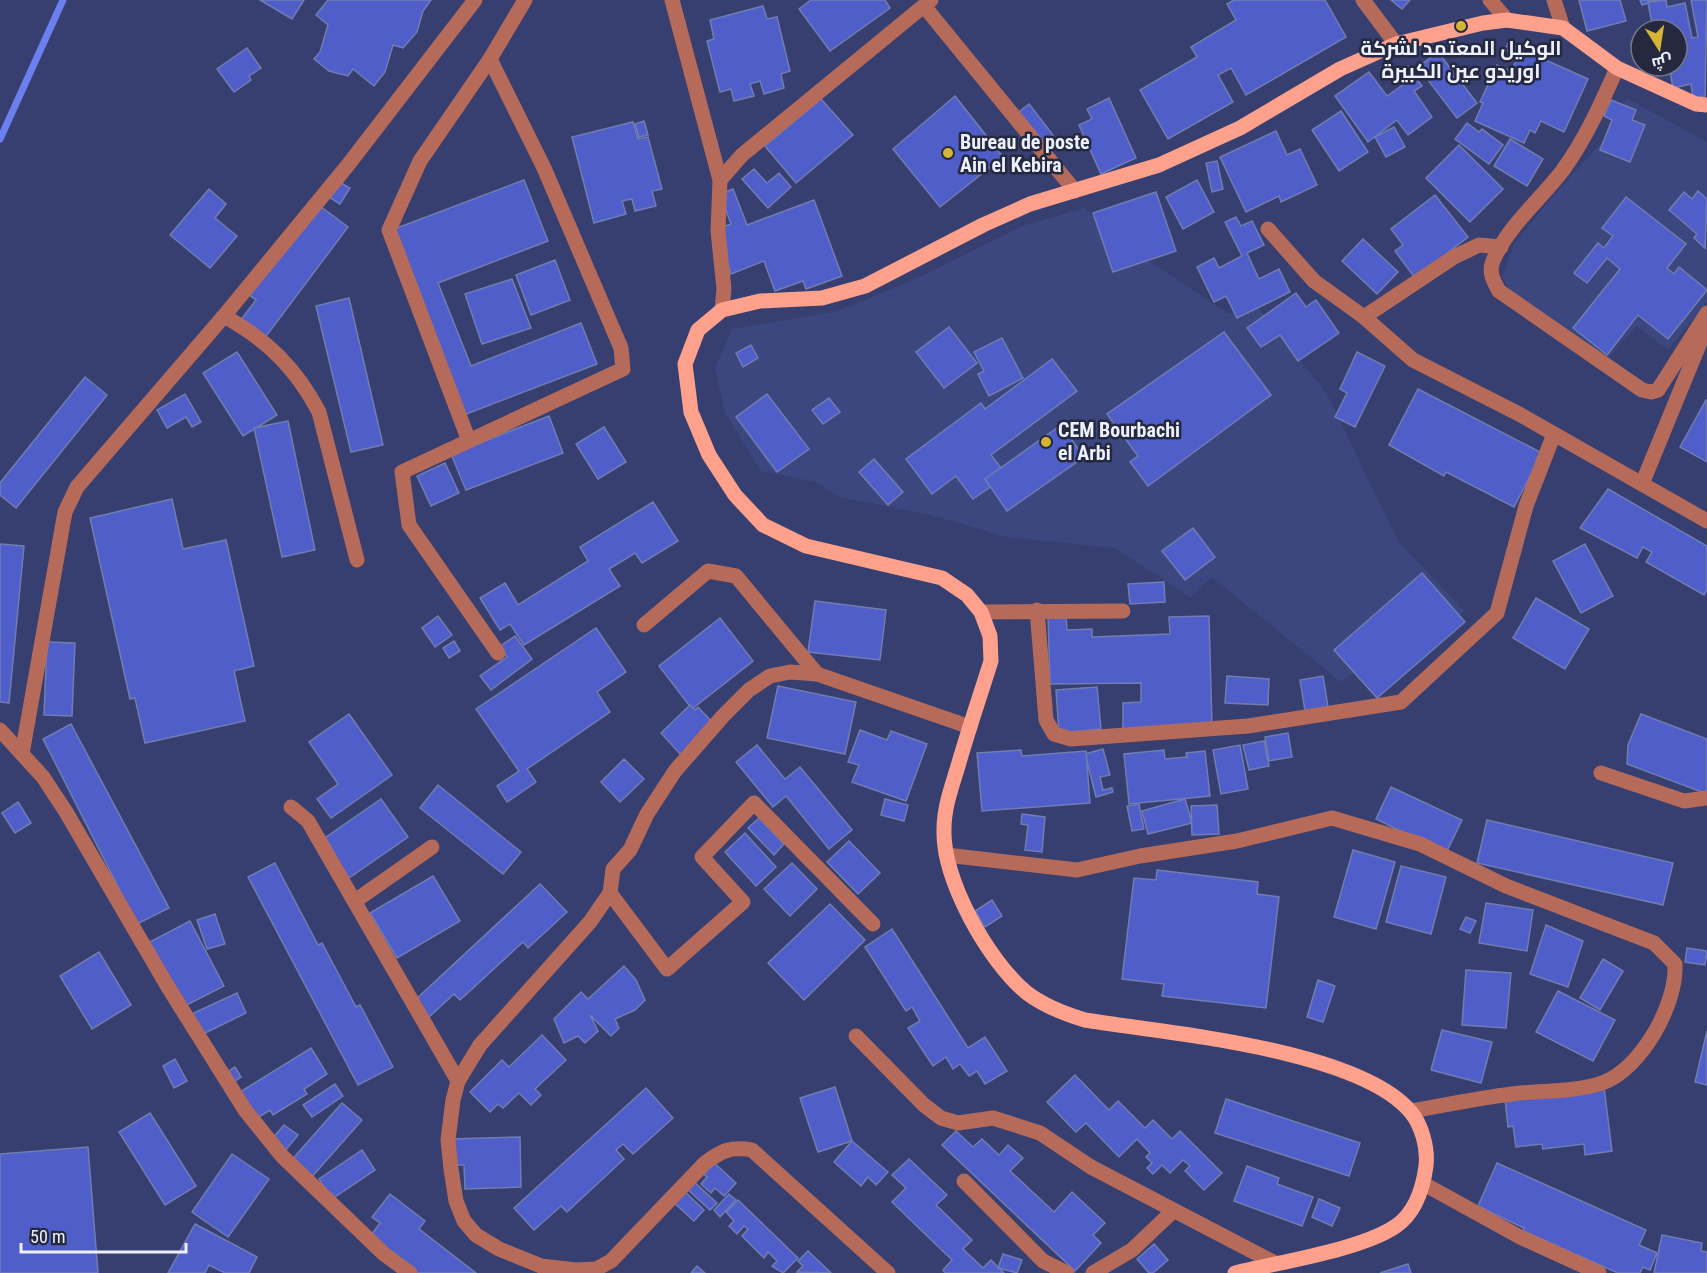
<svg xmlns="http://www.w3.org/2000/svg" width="1707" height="1273" font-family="'Roboto Condensed',Cairo,sans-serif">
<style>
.built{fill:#3c477f}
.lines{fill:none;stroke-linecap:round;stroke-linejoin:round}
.stream{stroke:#6c7fee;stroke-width:7}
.building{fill:#505eca;stroke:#707db3;stroke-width:1.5}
.minor{stroke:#b66a59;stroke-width:15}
.major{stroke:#fea18c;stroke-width:15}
.poi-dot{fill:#d6b534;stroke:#24293f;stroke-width:2}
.labels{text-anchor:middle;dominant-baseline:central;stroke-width:5;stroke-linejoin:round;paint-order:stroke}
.poi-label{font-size:20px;font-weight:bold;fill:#edf1fd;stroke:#24293f;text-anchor:start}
</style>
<rect width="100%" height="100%" fill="#363f70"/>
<!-- built -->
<g class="built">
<path d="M1626,98L1707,142V302L1668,350L1637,326L1607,359L1512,293L1502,277L1514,244L1551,198L1603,141Z"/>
<path d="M1084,208L1140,255L1229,314L1254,302L1327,394L1398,541L1464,611L1382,687L1361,668L1341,682L1212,577L1190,597L1115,548L1007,537L931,515L839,497L816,482L761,471L725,413L715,368L732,329L838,311L911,281L1022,226Z"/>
</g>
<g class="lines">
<!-- stream -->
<path class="stream" d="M0,139L63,0"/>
</g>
<!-- building -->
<g class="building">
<path d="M260,0H304L292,19Z"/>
<path d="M328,0H431L423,11L417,32L403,48L393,45L385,72L374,86L353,69L348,76L329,71L314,59L320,52L328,25L316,15Z"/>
<path d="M811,0H885L890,8L830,51L799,9Z"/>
<path d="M1234,0H1325L1346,37L1246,95L1231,68L1218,75L1233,102L1168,139L1140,90L1197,57L1191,47L1236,20L1227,4Z"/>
<path d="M1391,0H1410L1402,9Z"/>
<path d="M1579,0H1620L1626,21L1587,31Z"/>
<path d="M1640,0H1659L1642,5Z"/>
<path d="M1666,0L1667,7L1685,3L1692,38L1698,37L1691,0H1707L1705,96L1693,98L1691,84L1673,88L1669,66H1677V30H1653L1648,2Z"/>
<path d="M763,6L767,19L777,17L790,71L781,74L784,88L764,94L760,81L750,84L754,96L734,101L731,89L720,92L707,41L714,39L710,20Z"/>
<path d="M1508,43L1588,79L1564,132L1541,121L1535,133L1530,130L1524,143L1475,121L1483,103L1480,102L1497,65L1511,71L1516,61L1510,58L1512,53L1505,50Z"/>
<path d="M247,48L261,68L249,76L251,80L234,92L217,69Z"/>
<path d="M1438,52L1477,103L1457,118L1418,67Z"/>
<path d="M1408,66L1422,86L1414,91L1432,117L1408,135L1397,120L1368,142L1335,96L1369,72L1387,96L1404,84L1397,73Z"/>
<path d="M955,96L1003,157L940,207L893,149Z"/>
<path d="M1109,98L1136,158L1101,174L1079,125L1092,119L1087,109Z"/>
<path d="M821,99L853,135L796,183L765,146Z"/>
<path d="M1611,100L1636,110L1632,120L1645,125L1630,162L1600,150L1612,120L1604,116Z"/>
<path d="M1029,104L1053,135L1039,146L1015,115Z"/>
<path d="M1341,111L1368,152L1339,171L1312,130Z"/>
<path d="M644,121L648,135L639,137L635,124Z"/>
<path d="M633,122L638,139L648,137L662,189L652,191L656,206L635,211L632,199L622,201L626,214L594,223L572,137Z"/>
<path d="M1467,123L1479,132L1482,129L1503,145L1489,164L1455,139Z"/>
<path d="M1394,127L1405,147L1386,157L1375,137Z"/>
<path d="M1276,131L1287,155L1300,149L1317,185L1281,202L1279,196L1246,212L1220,157Z"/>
<path d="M1510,139L1543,159L1527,186L1494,166Z"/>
<path d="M1459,145L1503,189L1470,222L1426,178Z"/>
<path d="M1217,161L1223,189L1212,192L1206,163Z"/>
<path d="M754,169L767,183L779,173L791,187L768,208L742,179Z"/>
<path d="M334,179L350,188L340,204L324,194Z"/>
<path d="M524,180L548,241L438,283L471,366L581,323L597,364L461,416L389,231Z"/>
<path d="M1197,180L1214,212L1183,229L1166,197Z"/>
<path d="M209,189L226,204L215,218L237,236L210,268L170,235Z"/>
<path d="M733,189L747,225L814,200L842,276L806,289L803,281L775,291L764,261L731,274L715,230L731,224L720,194Z"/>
<path d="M1698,191L1707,199L1705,248L1694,238L1697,234L1669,210L1684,192L1692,199Z"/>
<path d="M1156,192L1176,251L1113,272L1093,213Z"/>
<path d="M1435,195L1468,237L1415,278L1395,251L1403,245L1391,229Z"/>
<path d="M1626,197L1686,244L1667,268L1674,274L1679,267L1707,290L1668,339L1638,315L1607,355L1573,328L1620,269L1607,258L1587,283L1574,273L1598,243L1604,248L1613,236L1602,228Z"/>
<path d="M313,201L348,227L261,343L237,325L256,300L244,291Z"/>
<path d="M1236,217L1241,226L1252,221L1264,245L1247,253L1259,279L1279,269L1290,292L1237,318L1226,296L1214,302L1197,267L1214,258L1219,268L1242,256L1225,222Z"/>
<path d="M1363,239L1398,272L1377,294L1342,261Z"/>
<path d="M555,260L570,300L531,315L516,275Z"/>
<path d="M512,279L531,328L482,344L465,294Z"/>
<path d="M1296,293L1306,307L1316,300L1339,333L1298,361L1280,335L1261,347L1247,328Z"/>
<path d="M349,298L383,445L351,452L316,306Z"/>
<path d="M949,327L977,363L944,388L916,352Z"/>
<path d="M1224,332L1271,395L1148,486L1130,462L1138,456L1107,414Z"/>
<path d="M1002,338L1023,378L989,396L978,374L984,371L974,352Z"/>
<path d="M751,345L758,358L743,367L736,353Z"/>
<path d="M237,352L277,415L243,436L203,373Z"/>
<path d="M1357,352L1385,366L1355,427L1335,417L1347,393L1340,389Z"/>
<path d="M1052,359L1077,391L991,455L1002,469L989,479L993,485L973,499L956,476L932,494L906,459L981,403L985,409Z"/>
<path d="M85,377L107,395L16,508L0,495V483Z"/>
<path d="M1418,389L1542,453L1514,507L1446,472L1444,476L1389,445Z"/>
<path d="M185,394L201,422L192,427L186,417L167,428L157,410Z"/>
<path d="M767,394L809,449L777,472L736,417Z"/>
<path d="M829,398L840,412L823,424L812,410Z"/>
<path d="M1706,400H1707V462L1680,447Z"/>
<path d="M549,416L563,453L466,490L451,454Z"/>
<path d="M288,421L315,550L282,557L254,428Z"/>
<path d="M1061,425L1084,457L1007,511L985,479Z"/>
<path d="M604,427L626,462L598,479L576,444Z"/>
<path d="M874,459L903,492L888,505L859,472Z"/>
<path d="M445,463L459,493L431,506L417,476Z"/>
<path d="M1608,489L1707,546V590L1704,595L1646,562L1652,552L1643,547L1637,558L1580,528Z"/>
<path d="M172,499L183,549L226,540L254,666L234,671L245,721L145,743L135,698L130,699L90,518Z"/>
<path d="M653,502L678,541L642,563L635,553L609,569L620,586L524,645L510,624L500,630L480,598L505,583L518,605L588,561L580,547Z"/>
<path d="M1193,528L1215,557L1185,580L1162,551Z"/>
<path d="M0,544L24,546L9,703L0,702Z"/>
<path d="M1585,544L1613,596L1581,613L1553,561Z"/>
<path d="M1422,573L1465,622L1377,698L1334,650Z"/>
<path d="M1164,582L1165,602L1130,604L1128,584Z"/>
<path d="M1536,598L1589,629L1565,669L1513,638Z"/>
<path d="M815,601L886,610L880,660L808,652Z"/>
<path d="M1066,615L1067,630L1092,629V637L1170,634L1169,617L1209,616L1212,726L1123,729V703L1141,702V683L1050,684L1048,616Z"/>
<path d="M438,616L452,635L435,647L422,628Z"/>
<path d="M720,618L753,661L692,709L659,666Z"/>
<path d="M596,628L626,672L597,692L610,712L527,769L536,782L507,802L497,786L519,771L476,709Z"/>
<path d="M515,636L532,659L491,690L480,676L507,657L499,647Z"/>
<path d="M454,641L460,651L449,658L443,648Z"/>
<path d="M47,642L75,643L72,716L44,715Z"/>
<path d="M1227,676L1269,679L1268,705L1225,703Z"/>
<path d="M1323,676L1328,707L1305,711L1300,680Z"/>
<path d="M778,686L856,702L845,754L767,738Z"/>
<path d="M1097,687L1101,729L1059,733L1056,690Z"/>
<path d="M690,705L695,710L698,707L714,724L681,755L661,733Z"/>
<path d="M349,714L392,775L331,818L317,799L338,784L309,742Z"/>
<path d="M1641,714L1707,739V794L1627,764L1628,745Z"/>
<path d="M71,724L169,908L137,924L43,739Z"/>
<path d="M860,730L887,740L891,731L927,744L906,801L852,782L859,765L848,762Z"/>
<path d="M1288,733L1292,757L1269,761L1265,737Z"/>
<path d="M1264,741L1269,766L1249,770L1243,745Z"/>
<path d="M757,745L785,779L800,767L852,830L829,849L786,796L773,807L736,762Z"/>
<path d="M1240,745L1248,789L1221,794L1213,750Z"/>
<path d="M1103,749L1110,775L1100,777L1103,790L1112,788L1113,792L1096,797L1085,754Z"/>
<path d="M1021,750L1022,756L1086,751L1090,803L982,811L977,753Z"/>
<path d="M1164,750L1165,759L1187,757L1186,753L1205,751L1210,796L1129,804L1124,754Z"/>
<path d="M624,759L644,779L620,802L601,782Z"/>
<path d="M438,785L521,852L503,874L420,808Z"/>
<path d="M1391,787L1462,820L1446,853L1376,819Z"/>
<path d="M381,799L408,837L349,878L322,840Z"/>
<path d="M885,799L908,805L904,821L881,815Z"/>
<path d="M1185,799L1192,823L1148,834L1142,811Z"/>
<path d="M18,802L31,823L15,833L2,813Z"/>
<path d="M1139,804L1144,829L1132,831L1127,806Z"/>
<path d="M1217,805L1219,834L1192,835L1191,806Z"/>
<path d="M1022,814L1045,817L1042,852L1025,850L1028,825L1021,824Z"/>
<path d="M759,818L784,844L774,855L748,828Z"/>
<path d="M1487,820L1673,863L1663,905L1477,863Z"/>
<path d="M745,833L776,867L756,886L725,852Z"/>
<path d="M849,841L880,873L858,894L827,862Z"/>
<path d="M1353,850L1395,862L1376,929L1334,917Z"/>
<path d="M275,863L318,945L322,943L356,1007L360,1005L393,1067L358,1085L248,877Z"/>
<path d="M792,863L817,889L790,916L764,889Z"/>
<path d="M1401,866L1446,877L1431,934L1386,922Z"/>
<path d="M1157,870L1258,882L1257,894L1279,897L1266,1008L1162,996L1164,984L1122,979L1134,878L1156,880Z"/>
<path d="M433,876L460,921L397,958L370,913Z"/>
<path d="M540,884L567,912L528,948L523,942L460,1000L454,994L428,1018L413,1002Z"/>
<path d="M992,900L1002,916L985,927L975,911Z"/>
<path d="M1486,903L1533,910L1527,951L1479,943Z"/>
<path d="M830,904L865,940L804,1000L768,963Z"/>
<path d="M215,914L225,944L207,949L197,920Z"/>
<path d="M1466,917L1476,921L1470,933L1460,929Z"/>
<path d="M190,921L224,986L175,1011L142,946Z"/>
<path d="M1546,925L1583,941L1568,987L1530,974Z"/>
<path d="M892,929L968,1048L985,1037L1007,1071L985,1084L977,1071L969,1076L960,1064L953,1069L946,1057L933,1066L908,1028L920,1021L912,1007L906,1011L865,947Z"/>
<path d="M1687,948L1707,951L1705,965L1685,962Z"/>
<path d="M99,952L131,1005L92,1029L60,976Z"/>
<path d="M1603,959L1623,971L1600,1010L1580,998Z"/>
<path d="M624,966L636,980L645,1000L635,1010L615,1019L619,1028L611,1036L590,1015L598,1031L585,1043L578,1036L564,1043L554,1019L581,992L588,999Z"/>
<path d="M1466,970L1511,973L1506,1028L1462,1025Z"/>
<path d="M1318,980L1335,986L1323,1022L1307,1017Z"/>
<path d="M1558,991L1615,1020L1593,1061L1536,1032Z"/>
<path d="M237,993L246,1013L197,1037L185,1017Z"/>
<path d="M1442,1030L1492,1042L1481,1083L1431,1070Z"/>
<path d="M1707,1031V1085L1695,1082Z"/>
<path d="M542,1035L566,1060L535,1089L541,1095L531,1105L519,1093L503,1108L498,1104L490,1112L470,1092L502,1060L509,1067Z"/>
<path d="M311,1048L327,1074L304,1089L307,1094L273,1115L270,1110L254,1120L237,1094Z"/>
<path d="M175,1059L187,1081L174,1088L163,1066Z"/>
<path d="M235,1067L241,1077L230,1085L224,1074Z"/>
<path d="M1075,1075L1109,1110L1118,1101L1145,1128L1153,1120L1172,1139L1180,1131L1222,1173L1204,1190L1185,1171L1190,1166L1183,1160L1170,1173L1162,1165L1153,1174L1147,1168L1152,1163L1146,1157L1150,1153L1137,1139L1119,1157L1086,1123L1076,1132L1047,1102Z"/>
<path d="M335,1084L343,1096L312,1117L303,1105Z"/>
<path d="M835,1087L852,1141L818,1152L800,1098Z"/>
<path d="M1604,1087L1612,1151L1585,1155L1584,1144L1543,1149L1542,1144L1516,1147L1513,1126L1508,1127L1505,1099Z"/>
<path d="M646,1088L673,1118L633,1154L623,1144L616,1150L624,1159L567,1212L561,1206L534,1230L514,1208Z"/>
<path d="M1226,1099L1360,1143L1349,1176L1215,1133Z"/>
<path d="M342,1103L362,1120L310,1179L290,1162Z"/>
<path d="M150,1113L196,1186L165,1205L119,1132Z"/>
<path d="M284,1125L298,1135L285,1151L271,1140Z"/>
<path d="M956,1131L973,1147L982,1139L999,1155L1008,1145L1023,1158L1010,1171L1054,1212L1072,1192L1105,1223L1093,1235L1101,1243L1075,1271L942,1145Z"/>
<path d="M520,1137L521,1187L465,1189L464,1165H452L451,1139Z"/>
<path d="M852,1141L888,1172L876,1185L868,1177L861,1186L834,1162Z"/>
<path d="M88,1147L98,1273H0V1154Z"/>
<path d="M362,1150L375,1170L332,1199L319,1179Z"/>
<path d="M232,1154L269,1179L228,1237L192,1212Z"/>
<path d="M909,1159L947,1195L936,1205L972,1240L963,1249L983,1268L991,1260L1004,1273H945L943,1270L952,1260L892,1202L906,1188L892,1175Z"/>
<path d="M711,1160L736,1183L724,1196L715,1188L711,1193L701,1184L707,1177L700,1171Z"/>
<path d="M1497,1163L1646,1230L1639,1245L1657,1253L1650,1270L1643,1267L1640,1273H1618L1523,1231L1524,1228L1478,1206Z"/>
<path d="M1247,1166L1279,1178L1277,1184L1313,1197L1302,1226L1234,1201Z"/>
<path d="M692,1180L717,1203L710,1210L685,1187Z"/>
<path d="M683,1190L704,1210L694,1221L672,1201Z"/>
<path d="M390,1194L425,1221L419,1229L476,1273H406L369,1238L380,1223L372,1217Z"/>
<path d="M729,1194L736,1200L720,1217L714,1210Z"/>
<path d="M1319,1199L1340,1208L1332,1226L1312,1217Z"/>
<path d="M738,1200L798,1258L783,1273L772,1266L777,1261L768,1252L764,1258L742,1236L748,1229L744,1226L737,1234L729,1226L734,1221L726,1212Z"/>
<path d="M195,1224L257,1257L249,1273H225L209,1265L205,1273H168Z"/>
<path d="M1662,1235L1702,1243L1701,1251L1707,1252V1273H1654Z"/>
<path d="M1154,1244L1168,1260L1153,1273H1149L1137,1259Z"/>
<path d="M808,1251L831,1273L797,1272L803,1266L798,1261Z"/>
<path d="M1003,1254L1022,1260L1017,1273L998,1268Z"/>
<path d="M1408,1264L1411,1273H1380Z"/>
<path d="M697,1266L705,1273H691Z"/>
</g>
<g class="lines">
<!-- minor -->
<g class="minor">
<path d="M672,0L720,180L718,231L724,289L722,310"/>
<path d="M1363,0L1396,44"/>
<path d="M1490,0L1507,20"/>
<path d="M1554,0L1563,28"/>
<path d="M924,6L1075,191"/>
<path d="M1617,68C1601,104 1586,138 1563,170C1541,199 1507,227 1493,261C1488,272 1494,282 1499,291L1642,390L1651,392L1658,390L1707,313"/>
<path d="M720,180L742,155L931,0"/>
<path d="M1268,229L1314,281L1364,317L1413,360L1519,414L1707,521"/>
<path d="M224,316C267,340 296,368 319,412L357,560"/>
<path d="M1364,317L1454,257L1479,245L1501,247"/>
<path d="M469,441L389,230L420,161L490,59"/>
<path d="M1642,484L1706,328"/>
<path d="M1037,610L1046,720L1054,734L1071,739L1248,726L1401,702L1497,613L1526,506L1554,434"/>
<path d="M981,612L1123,611"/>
<path d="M644,625L708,571L736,576L817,674"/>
<path d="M498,653L409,525L402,472L623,369L621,348L544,168L490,59L525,0"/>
<path d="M0,730L43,777L66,812L168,987L245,1110L282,1156L384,1254L410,1273"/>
<path d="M22,754L65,512L77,487L224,316L348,165L475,0"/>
<path d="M1601,773L1684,801L1707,798"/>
<path d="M291,807L308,821L458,1081"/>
<path d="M946,855L1077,870L1140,856L1237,841L1332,818L1420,844L1506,886L1654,943L1675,964C1677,1005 1641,1069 1602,1083C1580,1091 1543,1091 1520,1093C1483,1097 1447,1105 1410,1111"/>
<path d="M610,893L667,969L743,902L702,857L754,803L873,924"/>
<path d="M355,901L432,847"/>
<path d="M856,1036L924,1105L941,1118L958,1123L993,1118L1040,1133L1091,1167L1275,1263"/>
<path d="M964,1181L1043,1261L1067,1273"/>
<path d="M1424,1184L1520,1237L1599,1273"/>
<path d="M888,1273L752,1150C731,1146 721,1151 705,1163L611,1261L596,1269L576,1270L541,1266L499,1249L476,1235L464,1221L456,1201L451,1169L448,1140L453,1100L458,1081L480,1045L590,922L610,893L613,869L630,850L647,814L675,771L723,716L749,690L770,676L790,672L817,674L970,727"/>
<path d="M1093,1273L1132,1250L1173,1211"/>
</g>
<!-- major -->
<path class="major" d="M1235,1273C1279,1262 1361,1250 1396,1226C1415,1213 1423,1188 1426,1166C1428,1148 1422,1125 1410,1111C1356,1049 1166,1033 1085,1020C1065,1014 1044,1006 1027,993C988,961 942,879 944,829C944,807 952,786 958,766C968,731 980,696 991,661L990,636L981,612L967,595L942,578L806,546L763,525L735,495L709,455L691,412L685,364L698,330L722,310L760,301L822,298L865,286L983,225L1030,204L1159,165L1240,128L1340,69L1396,44L1483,23L1507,20L1563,28L1617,68L1696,104L1707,105"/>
</g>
<!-- markers -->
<g class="poi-dot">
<circle cx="1461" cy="26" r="6"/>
<circle cx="948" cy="153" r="6"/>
<circle cx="1046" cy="442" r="6"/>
</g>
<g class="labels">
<!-- poi labels -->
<g class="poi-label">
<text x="1461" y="48" text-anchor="middle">الوكيل المعتمد لشركة<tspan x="1461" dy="23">اوريدو عين الكبيرة</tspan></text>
<text x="960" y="142">Bureau de poste<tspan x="960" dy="23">Ain el Kebira</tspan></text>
<text x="1058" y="430">CEM Bourbachi<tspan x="1058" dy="23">el Arbi</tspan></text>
</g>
</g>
<!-- north arrow -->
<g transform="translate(1659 48) rotate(168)"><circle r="28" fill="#24293f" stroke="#74798b" stroke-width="1.5"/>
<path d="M0-4.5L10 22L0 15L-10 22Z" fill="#d6b534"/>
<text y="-9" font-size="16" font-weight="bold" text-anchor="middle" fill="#edf1fd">ش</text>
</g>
<!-- scale -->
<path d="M21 1243v9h165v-9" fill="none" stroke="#edf1fd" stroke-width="3"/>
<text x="30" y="1243" font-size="18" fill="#edf1fd" stroke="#24293f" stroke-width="4.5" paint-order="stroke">50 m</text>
</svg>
